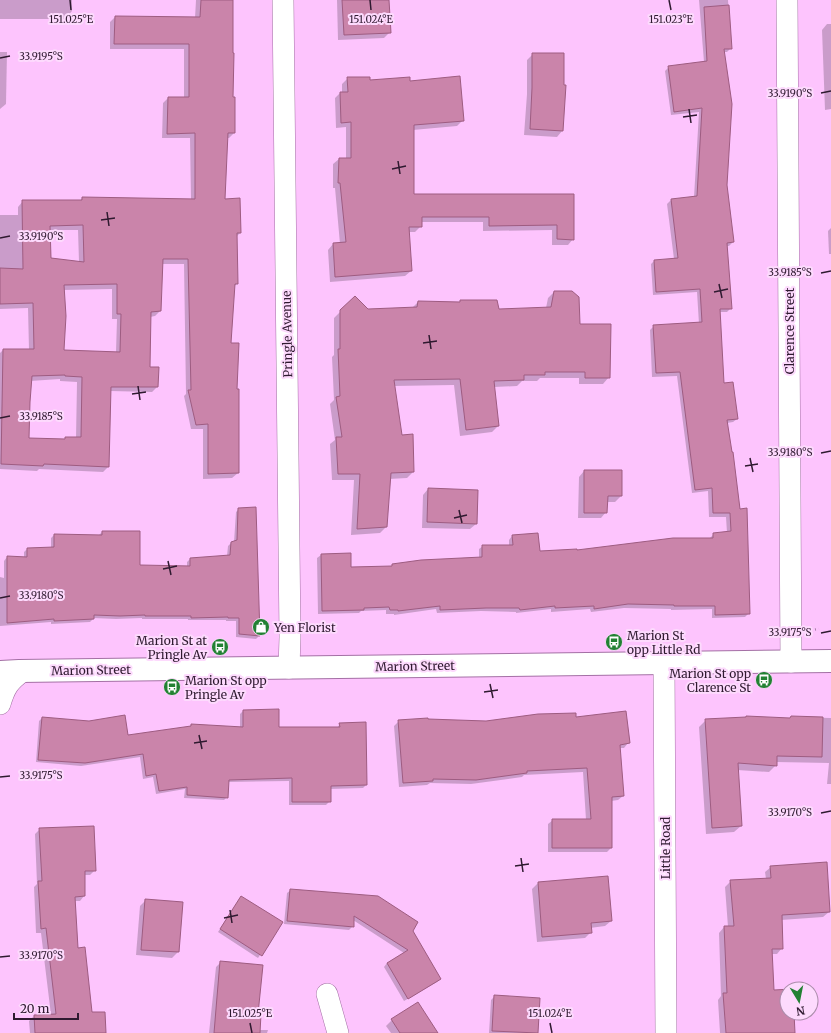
<svg xmlns="http://www.w3.org/2000/svg" width="831" height="1033" font-family="Merriweather,serif">
<style>
.shadow{fill:#0003;fill-rule:evenodd}
.building{fill:#ca84aa;stroke:#9e5c81;fill-rule:evenodd}
.lines{fill:none;stroke-linecap:round;stroke-linejoin:round}
.street-casing{stroke:#a470a5;stroke-width:22}
.secondary-casing{stroke:#a470a5;stroke-width:24}
.path{stroke:#aa80ab;stroke-width:2.5;stroke-dasharray:1 3;stroke-linecap:butt}
.street{stroke:#fff;stroke-width:21}
.secondary{stroke:#fff;stroke-width:22}
.ticks{fill:none;stroke:#2f1a30;stroke-width:1.5}
.labels{text-anchor:middle;dominant-baseline:central;stroke-width:4;stroke-linejoin:round;paint-order:stroke}
.street-label{font-size:12px;fill:#2f1a30;stroke:#fddafd}
.poi-label{font-size:12px;fill:#2f1a30;stroke:#fddafd;text-anchor:start}
.ticks-label{font-size:10px;text-anchor:middle;fill:#2f1a30;stroke:#fddafd;stroke-width:4;stroke-linejoin:round;paint-order:stroke}
</style>
<rect width="100%" height="100%" fill="#fdc4fd"/>
<!-- shadow -->
<g class="shadow">
<path d="M0,0H72V11L65,19H0Z"/>
<path d="M196,0H233L232,98L234,133L229,138H226L224,200L240,233L236,237L237,283L234,287L230,344L236,390L238,473L232,478L203,479V429H191L184,396L186,394L184,264H162L160,311L155,316L150,317L149,368L157,387L152,392L110,391L108,467L103,472L39,469L37,471L0,469V353L3,350H29L28,308L0,309V215H18V207L23,201H80L82,198L191,200L190,138H162L163,103L168,98H184V49H110V22L115,17L195,18ZM49,230H78L79,262L51,258ZM112,289V319H117L116,352L63,351V290ZM60,379V381L77,382L76,438H66L64,440L28,438L30,381Z"/>
<path d="M337,0H388L390,32L384,38L338,40Z"/>
<path d="M699,0H728L731,48L727,52H724L726,185L733,242L729,246H727L731,308L727,312H720L723,384L737,419L733,422L727,423L749,613L745,617L712,618V609L671,610V609L624,608L591,612L590,609L551,612V609L516,613V612L481,611L437,613L436,609L394,615V614H386V610L361,611L359,613L318,614L317,558L321,555L350,568L390,567L393,565L479,558V549L483,546H509V540L512,536L539,552L576,551L710,538L714,534L727,533L726,517H709L708,491L692,493L677,376L652,377L650,330L654,326L699,324L697,292L653,295L651,264L654,261L674,259L667,204L671,200L694,197L699,112L671,115L665,71L669,67L704,62Z"/>
<path d="M827,24H831V109L825,110L822,30Z"/>
<path d="M0,52H7L6,104L0,109Z"/>
<path d="M533,54L563,86L562,131L557,137L524,135L527,94V60Z"/>
<path d="M348,78L369,81L409,82L463,120L457,126L413,130V194L573,195V239L568,245H552V230L483,231V222H421V226L415,232H408L411,271L405,276L330,282L328,250L333,244H340L335,188H333V164L339,159H346V127L336,128L335,98L340,93H342V84Z"/>
<path d="M831,228V254H829L828,231Z"/>
<path d="M554,292L579,325L609,377L603,384H579V378H540L537,381H522L517,386L494,387L498,426L492,432L460,436L454,385L394,386L401,436L413,472L407,478L389,479L386,527L380,533L351,535L354,480H332L330,444L335,440L330,404L334,400L332,357L334,355V318L341,311L412,308L418,302L459,303L461,301L498,310L546,308L548,298Z"/>
<path d="M584,471L621,496L615,502H607L606,512L601,518H578L579,477Z"/>
<path d="M428,489L476,524L470,529L422,528L423,495Z"/>
<path d="M255,508L259,636L256,639L236,637V621H226V620H188V619H142V618L116,619L93,618V619L90,622L51,624V622L0,626V577L4,578V561L7,557L24,558V552L27,549L51,548V538L54,535H99L102,532L139,566L187,567V562L190,559L227,556L228,546L231,543L234,542L236,512L239,509Z"/>
<path d="M278,710V728H337L340,724L366,785L363,788L330,789V801L326,805H289V781L228,782L227,797L224,800L184,798L185,789L156,794L153,777L143,779L140,757L81,766L36,762L39,721L42,718L127,736L189,727L191,725L240,728V714L243,711Z"/>
<path d="M791,717L831,718V784H827L829,763L776,762V765L769,772L737,770L741,826L734,832L706,834L699,727L706,720L789,719Z"/>
<path d="M575,718L628,743L624,748H620L623,796L618,800L611,801V848L607,852H548V824L553,820H586L583,772L524,775L522,777L471,784L430,783L427,785L399,787L394,726L399,721L427,720L486,722Z"/>
<path d="M40,829L95,870L90,875H84V896L80,901H75L77,949L91,1013L105,1033H30L29,1021L34,1016L51,1015L41,933H36L34,887L37,884L35,834Z"/>
<path d="M771,867L829,912L823,917L781,920L782,948L777,954H771L773,991L787,990V1013H793L794,1033H720L718,1000L721,996L719,933L724,927H728L725,887L731,881L766,879L765,872Z"/>
<path d="M538,883L611,921L605,926L590,928L591,932L585,938L537,942L532,889Z"/>
<path d="M291,890L411,931L440,979L437,982L404,1001L384,967L387,963L404,953L353,920V926L349,930L284,924L287,893Z"/>
<path d="M146,900L182,903L178,952L172,958L136,955L140,906Z"/>
<path d="M239,900L282,923L258,958L218,932Z"/>
<path d="M221,962L257,1015L259,1030H268L267,1033H209L216,967Z"/>
<path d="M495,996L539,999L537,1033H489L491,1000Z"/>
<path d="M417,1003L437,1033H391L386,1026L392,1020Z"/>
</g>
<!-- building -->
<g class="building">
<path d="M201,0H233V53H234L233,97H235V133H228L225,199L240,198L241,233H237L238,284H235L231,343H239L237,389H239V473L208,474V424L196,425L188,390H191L188,259H163L161,311L151,312L150,367H159L158,387H111L109,467L44,464L43,466L1,464L3,349H34L33,303L0,304V268L23,269L22,200H82V197L195,199V133L167,134L168,97H189V44H114L115,16L200,17ZM83,225L84,262L51,258L50,226ZM117,284V314H121L120,352L64,350L66,316L64,285ZM65,375V376L82,377L81,437H65V439L29,438L30,402L32,376Z"/>
<path d="M342,0H389L391,33L344,35Z"/>
<path d="M729,5L732,49H724L732,104L727,185L734,242L727,243L732,309H720L724,383L733,382L738,419L727,420L732,452H733L740,509L747,508L750,614L715,615V606H674V605L628,604L594,609V606L555,608V606L520,610L519,608H486L440,610V606L398,611V610H390L389,607L364,608V610L322,611L321,554L351,553V567L392,566V564L421,560L482,557V545H513L512,535L538,533L540,551L577,549V550L673,538H713V533L731,531L730,513H713L712,488L695,490L680,372L656,373L653,325L702,322L700,289L656,292L654,260L678,258L671,199L697,196L702,108L674,112L668,66L707,61L704,7Z"/>
<path d="M532,53H564V85H566L563,131L530,129L532,88Z"/>
<path d="M460,76L464,121L414,125V194H574V240L557,239V225L489,226V217H422V227H409L412,271L335,277L333,243L346,242L340,183H338L339,158H351V122L341,123L340,92H348L347,77H370V80L410,77V81Z"/>
<path d="M554,291H572L579,297L580,324H611L610,378H585V372H545V375H524V380L494,381L499,426L466,430L460,379L394,380L402,435L413,434L414,472L391,473L387,527L357,529L360,474H338L336,437H342L336,397L340,396L338,349H340V310L355,296L368,309L417,307L418,301L460,302V300H497L499,309L551,307Z"/>
<path d="M584,470H622V496H608L607,513H584Z"/>
<path d="M428,488L478,490L477,524L427,522Z"/>
<path d="M256,507L260,636L239,634V618H228V617L191,618V616H145V615L120,616L94,615V619L54,621V619L7,623V556L27,557V548L54,547V534L102,535V531H140V565L190,566V558L230,555L231,542L237,540L238,508Z"/>
<path d="M279,709V727H340L339,723L366,722L367,785L331,786V802H292V778L229,780L228,798L187,795V787L159,791L156,774L146,776L143,754L85,763L38,760L42,717L89,721L125,715L128,735L191,726V724L243,727V710Z"/>
<path d="M626,711L630,743L620,745L624,796L612,797V848H552V819H591L587,768L527,771V773L476,780L433,779V781L403,783L398,720L428,718V719L486,721L538,714L576,713V717Z"/>
<path d="M746,716L790,718L791,716L823,717L822,757L777,756V766L738,763L742,826L712,828L705,719L746,717Z"/>
<path d="M94,826L96,871H85V896L75,897L78,948L85,947L92,1012H105L106,1033H35L34,1015L56,1014L46,928L41,929L38,881H42L39,828Z"/>
<path d="M827,862L830,912L782,915L783,949H772L774,990L792,989H787V1013H794L795,1033H726L723,993H727L724,926H734L730,880L771,878L770,866Z"/>
<path d="M608,876L612,921L591,923L592,933L542,937L538,882Z"/>
<path d="M290,889L378,896L418,922L413,931L441,979L408,999L387,963L408,950L354,916V927L287,921Z"/>
<path d="M241,896L283,922L262,956L220,929Z"/>
<path d="M145,899L183,902L179,952L141,950Z"/>
<path d="M220,961L263,965L258,1014H261L260,1033H214Z"/>
<path d="M494,995L540,998L538,1033L492,1031Z"/>
<path d="M418,1002L438,1033H400L391,1019Z"/>
</g>
<g class="lines">
<!-- street casing -->
<g class="street-casing">
<g id="street">
<path d="M283,0L290,637L289,668"/>
<path d="M787,0L791,662"/>
<path d="M664,663L666,1033"/>
<path d="M0,704C5,687 9,681 23,671"/>
<path d="M327,994L338,1033"/>
</g>
</g>
<!-- secondary casing -->
<g class="secondary-casing">
<path id="secondary" d="M0,672L19,671L831,661"/>
</g>
<!-- path -->
<path class="path" d="M811,630L819,629"/>
<!-- street -->
<use href="#street" class="street"/>
<!-- secondary -->
<use href="#secondary" class="secondary"/>
</g>
<!-- ticks -->
<path class="ticks" d="M70,0L71,10M370,0L371,10M669,0L671,10M0,58L10,56M821,93L831,91M689,109L691,123M683,117L697,115M398,161L400,174M392,169L406,166M107,212L109,226M101,220L115,218M0,238L10,236M821,273L831,271M719,284L722,298M714,292L728,289M429,335L431,349M423,343L437,341M138,386L140,400M132,394L146,392M0,418L10,416M821,453L831,451M750,458L753,472M745,466L758,464M459,510L462,523M454,518L467,515M168,561L171,575M163,569L177,566M0,598L10,596M821,633L831,631M490,684L493,698M484,692L498,690M199,735L202,749M194,743L207,741M0,777L10,776M821,813L831,811M521,858L523,872M515,866L529,864M230,910L232,923M224,918L238,915M0,957L10,956M250,1023L252,1033M550,1023L552,1033"/>
<!-- icons -->
<defs>
<g id="shop-disc" transform="scale(0.9)"><circle r="9.5" fill="#228133" stroke="#fddafd"/><path d="M-5-2.5h2.3a2.7 3.5 0 0 1 5.4 0H5L5.5 6h-11ZM-1.5-2.5h3a1.5 2.3 0 0 0-3 0Z" fill="#fff"/></g>
<g id="bus-disc" transform="scale(0.9)"><circle r="9.5" fill="#228133" stroke="#fddafd"/><path d="M-5-6H5V4H4V6H2V4H-2V6H-4V4H-5ZM-3.5-4V0h7V-4ZM-3.5 1.2v1.5H-2V1.2ZM2 1.2v1.5H3.5V1.2Z" fill="#fff"/></g>
</defs>
<g fill-rule="evenodd">
<use href="#shop-disc" x="261" y="627"/>
<use href="#bus-disc" x="614" y="642"/>
<use href="#bus-disc" x="220" y="647"/>
<use href="#bus-disc" x="764" y="680"/>
<use href="#bus-disc" x="172" y="687"/>
</g>
<g class="labels">
<!-- street labels -->
<g class="street-label">
<text transform="translate(789 331) rotate(-90)">Clarence Street</text>
<text transform="translate(287 334) rotate(-91)">Pringle Avenue</text>
<text transform="translate(415 666) rotate(-1)">Marion Street</text>
<text transform="translate(91 670) rotate(-1)">Marion Street</text>
<text transform="translate(665 848) rotate(-90)">Little Road</text>
</g>
<!-- poi labels -->
<g class="poi-label">
<text x="274" y="627">Yen Florist</text>
<text x="627" y="635">Marion St<tspan x="627" dy="14">opp Little Rd</tspan></text>
<text x="207" y="640" text-anchor="end">Marion St at<tspan x="207" dy="14">Pringle Av</tspan></text>
<text x="751" y="673" text-anchor="end">Marion St opp<tspan x="751" dy="14">Clarence St</tspan></text>
<text x="185" y="680">Marion St opp<tspan x="185" dy="14">Pringle Av</tspan></text>
</g>
</g>
<g class="ticks-label">
<text x="71" y="23">151.025°E</text>
<text x="371" y="23">151.024°E</text>
<text x="671" y="23">151.023°E</text>
<text x="41" y="60">33.9195°S</text>
<text x="790" y="97">33.9190°S</text>
<text x="41" y="240">33.9190°S</text>
<text x="790" y="276">33.9185°S</text>
<text x="41" y="420">33.9185°S</text>
<text x="790" y="456">33.9180°S</text>
<text x="41" y="599">33.9180°S</text>
<text x="790" y="636">33.9175°S</text>
<text x="41" y="779">33.9175°S</text>
<text x="790" y="816">33.9170°S</text>
<text x="41" y="959">33.9170°S</text>
<text x="250" y="1017">151.025°E</text>
<text x="550" y="1017">151.024°E</text>
</g>
<!-- north arrow -->
<g transform="translate(799 1001) rotate(170)"><circle r="19" fill="#fddafd" stroke="#ab8dab"/>
<path d="M0-3L7 15L0 10L-7 15Z" fill="#228133"/>
<text y="-6" font-size="11" font-weight="bold" text-anchor="middle" fill="#2f1a30">N</text>
</g>
<!-- scale -->
<path d="M14 1013v6h64v-6" fill="none" stroke="#2f1a30" stroke-width="2"/>
<text x="20" y="1013" font-size="12" fill="#2f1a30" stroke="#fddafd" stroke-width="3" paint-order="stroke">20 m</text>
</svg>
